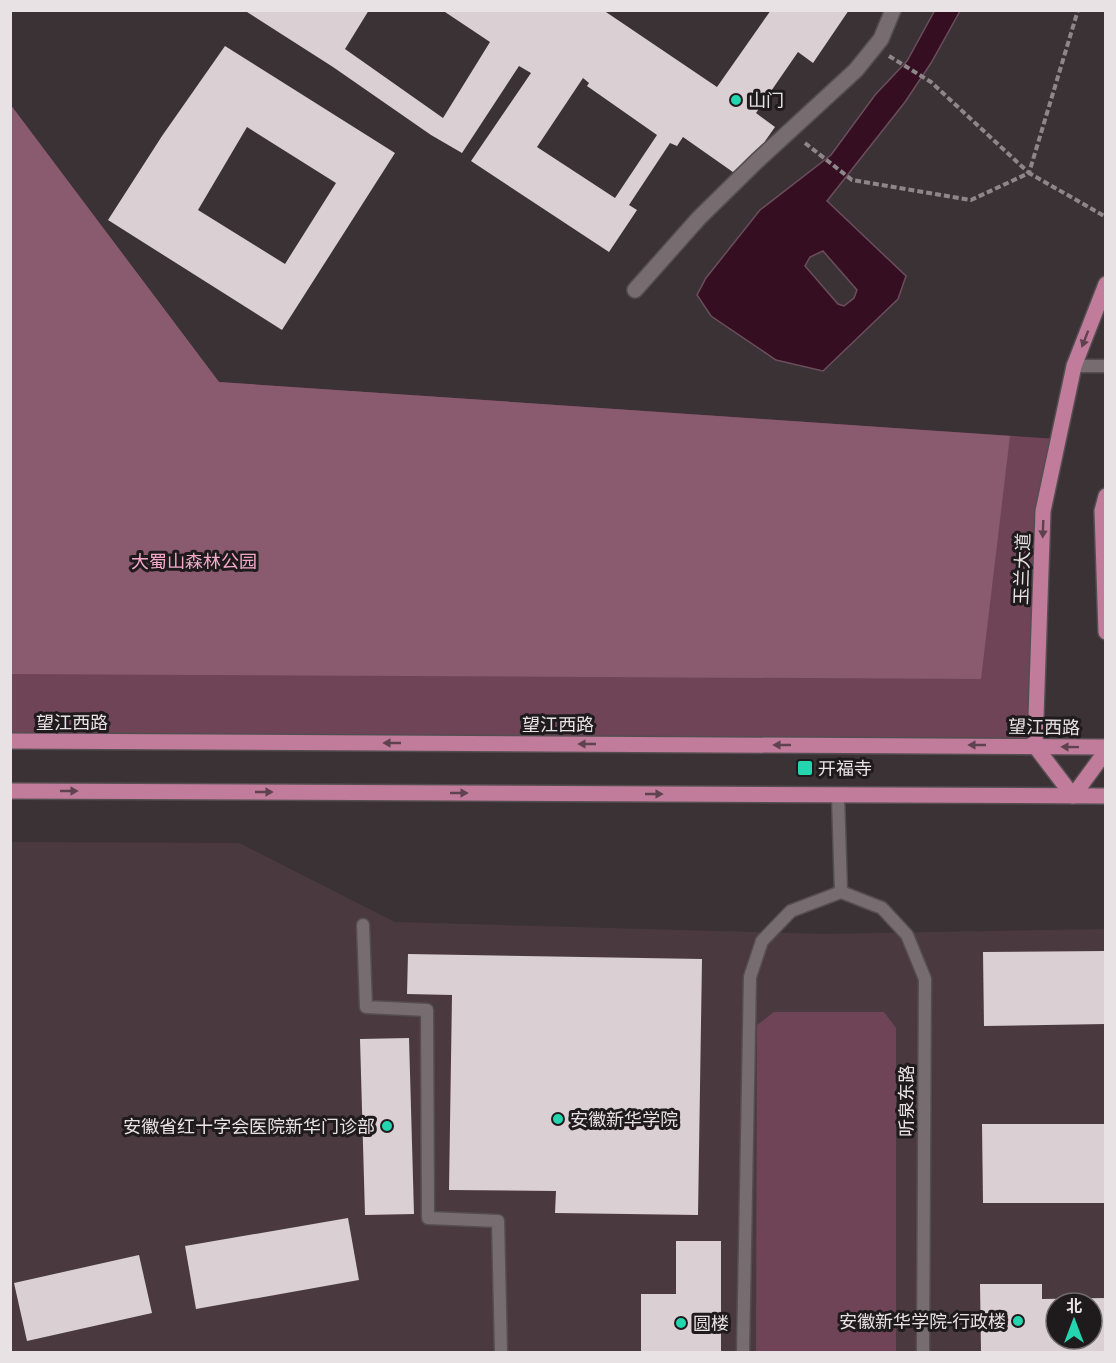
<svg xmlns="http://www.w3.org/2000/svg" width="1116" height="1363" font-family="Roboto,'Noto Sans SC',sans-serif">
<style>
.built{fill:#4a3a40;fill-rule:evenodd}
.green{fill:#6f4457}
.forest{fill:#8a5b6f}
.water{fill:#350e21;stroke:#6b4e5c;stroke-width:1.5;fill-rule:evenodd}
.building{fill:#dacfd3;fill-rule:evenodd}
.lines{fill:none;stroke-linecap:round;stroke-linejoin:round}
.service-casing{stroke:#554e51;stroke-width:15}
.minor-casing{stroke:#554e51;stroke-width:18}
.primary-casing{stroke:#554e51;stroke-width:18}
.path{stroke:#8e8789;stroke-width:4;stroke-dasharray:6 3;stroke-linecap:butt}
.service{stroke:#776c70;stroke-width:12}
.minor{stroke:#776c70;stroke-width:15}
.primary{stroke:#c07c9a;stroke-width:15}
.oneway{fill:#5f424f}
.poi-dot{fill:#24d5af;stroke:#1f1b1d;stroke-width:2}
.labels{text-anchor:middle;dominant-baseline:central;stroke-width:6;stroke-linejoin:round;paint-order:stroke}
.poi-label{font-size:18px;fill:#e8e2e4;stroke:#1f1b1d;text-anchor:start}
.park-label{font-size:18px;fill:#f4a8c8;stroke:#1f1b1d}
.street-label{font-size:18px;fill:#e8e2e4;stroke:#1f1b1d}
</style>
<rect width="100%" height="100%" fill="#3b3235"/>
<!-- built -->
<path class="built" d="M11,842L239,843L395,922L824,934L1105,929V1352H11ZM1056,1303H1092V1339H1056Z"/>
<!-- green -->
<g class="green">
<path d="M10,104L219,382L1058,439L1043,511L1035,746L11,741Z"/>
<path d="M774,1012H884L896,1028V1352H756L757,1025Z"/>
</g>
<!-- forest -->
<path class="forest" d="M10,104L219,382L1010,436L981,679L11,674Z"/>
<!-- water -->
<path class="water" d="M935,10L960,11L931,63L905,102L827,201L906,276L898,299L823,371L776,360L711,316L697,295L706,278L760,210L831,155L875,95L907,61ZM823,251L857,290L854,298L844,306L838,304L805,266L810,257Z"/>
<!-- building -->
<g class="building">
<path d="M244,10H369L345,49L443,118L490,42L442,10H603L717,87L771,10H849L813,63L798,52L756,113L775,127L740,177L683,137L677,146L670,143L629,205L637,210L609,252L471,161L531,73L519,66L462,153L431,135L333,67ZM583,78L589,83L587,86L657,135L615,198L537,147Z"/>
<path d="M225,46L395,153L282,330L108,220L162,136ZM247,127L336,183L285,264L198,210Z"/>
<path d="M1106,951V1024L984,1026L983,952Z"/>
<path d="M408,954L702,959L698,1215L555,1213L556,1191L449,1190L452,995L407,994Z"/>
<path d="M409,1038L414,1214L365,1215L360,1039Z"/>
<path d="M982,1124H1106V1203H983Z"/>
<path d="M348,1218L359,1280L196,1309L185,1246Z"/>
<path d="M676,1241H721V1352H641V1294H676Z"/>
<path d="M139,1255L152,1313L27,1341L14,1283Z"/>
<path d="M980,1284H1042V1299L1106,1298V1352H981ZM1056,1303H1092V1339H1056Z"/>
</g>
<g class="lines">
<!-- service casing -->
<g class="service-casing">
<g id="service">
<path d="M1074,366H1106"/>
<path d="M838,795L841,892"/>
<path d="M841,892L882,908L907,935L925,979L923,1352"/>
<path d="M363,925L366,1007L427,1010L428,1218L498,1221L501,1352"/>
<path d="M743,1352L750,977L762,941L791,911L841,892"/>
</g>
</g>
<!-- minor casing -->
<g class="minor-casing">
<path id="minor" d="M635,290L699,218L757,161L856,70L881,39L893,10"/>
</g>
<!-- primary casing -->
<g class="primary-casing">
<g id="primary">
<path d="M1106,284L1074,366L1043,511L1035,746L1073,796L1106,751"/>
<path d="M1106,496L1102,511L1106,632"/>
<path d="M10,741L1106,747"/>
<path d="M10,791L1106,796"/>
</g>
</g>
<!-- path -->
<g class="path">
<path d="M889,56L931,82L1029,173L1078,10"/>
<path d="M805,143L852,180L971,200L1029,173L1106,217"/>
</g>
<!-- service -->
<use href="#service" class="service"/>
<!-- minor -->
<use href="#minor" class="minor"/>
<!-- primary -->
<use href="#primary" class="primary"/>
</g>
<!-- one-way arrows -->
<defs><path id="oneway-solid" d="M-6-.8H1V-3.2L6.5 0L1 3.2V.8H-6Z" transform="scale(1.5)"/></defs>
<g class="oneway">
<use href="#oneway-solid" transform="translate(1085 339) rotate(111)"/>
<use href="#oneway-solid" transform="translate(1043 529) rotate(92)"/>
<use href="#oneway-solid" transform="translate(392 743) rotate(-180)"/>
<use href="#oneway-solid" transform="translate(587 744) rotate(-180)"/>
<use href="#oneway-solid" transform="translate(782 745) rotate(-180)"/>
<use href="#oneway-solid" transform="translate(977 745) rotate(-180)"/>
<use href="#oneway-solid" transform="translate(1070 747) rotate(-179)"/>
<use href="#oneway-solid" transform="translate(69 791)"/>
<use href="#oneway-solid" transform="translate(264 792)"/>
<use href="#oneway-solid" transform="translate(459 793)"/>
<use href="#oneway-solid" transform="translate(654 794)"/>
</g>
<!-- markers -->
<g class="poi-dot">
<circle cx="736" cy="100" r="6"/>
<rect x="797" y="760" width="16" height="16" rx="3"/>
<circle cx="558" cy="1119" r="6"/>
<circle cx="387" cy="1126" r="6"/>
<circle cx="1018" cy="1321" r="6"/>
<circle cx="681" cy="1323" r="6"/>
</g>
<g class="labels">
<!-- poi labels -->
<g class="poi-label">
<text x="748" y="100">山门</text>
<text x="818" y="768">开福寺</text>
<text x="570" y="1119">安徽新华学院</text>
<text x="375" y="1126" text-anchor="end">安徽省红十字会医院新华门诊部</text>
<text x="1006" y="1321" text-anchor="end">安徽新华学院-行政楼</text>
<text x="693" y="1323">圆楼</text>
</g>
<!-- park labels -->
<g class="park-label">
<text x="194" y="561">大蜀山森林公园</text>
</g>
<!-- street labels -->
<g class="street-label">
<text transform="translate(1022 569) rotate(-88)">玉兰大道</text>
<text x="72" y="722">望江西路</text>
<text x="558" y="724">望江西路</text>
<text transform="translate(1044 727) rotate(1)">望江西路</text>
<text transform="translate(906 1101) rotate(-90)">听泉东路</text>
</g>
</g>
<!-- border -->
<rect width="1116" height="1363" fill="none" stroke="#e8e2e4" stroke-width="24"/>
<!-- north arrow -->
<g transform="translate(1074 1321)"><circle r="28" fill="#1f1b1d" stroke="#6f6b6d" stroke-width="1.5"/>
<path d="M0-4.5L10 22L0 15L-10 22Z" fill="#24d5af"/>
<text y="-9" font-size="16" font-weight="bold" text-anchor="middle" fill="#e8e2e4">北</text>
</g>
</svg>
